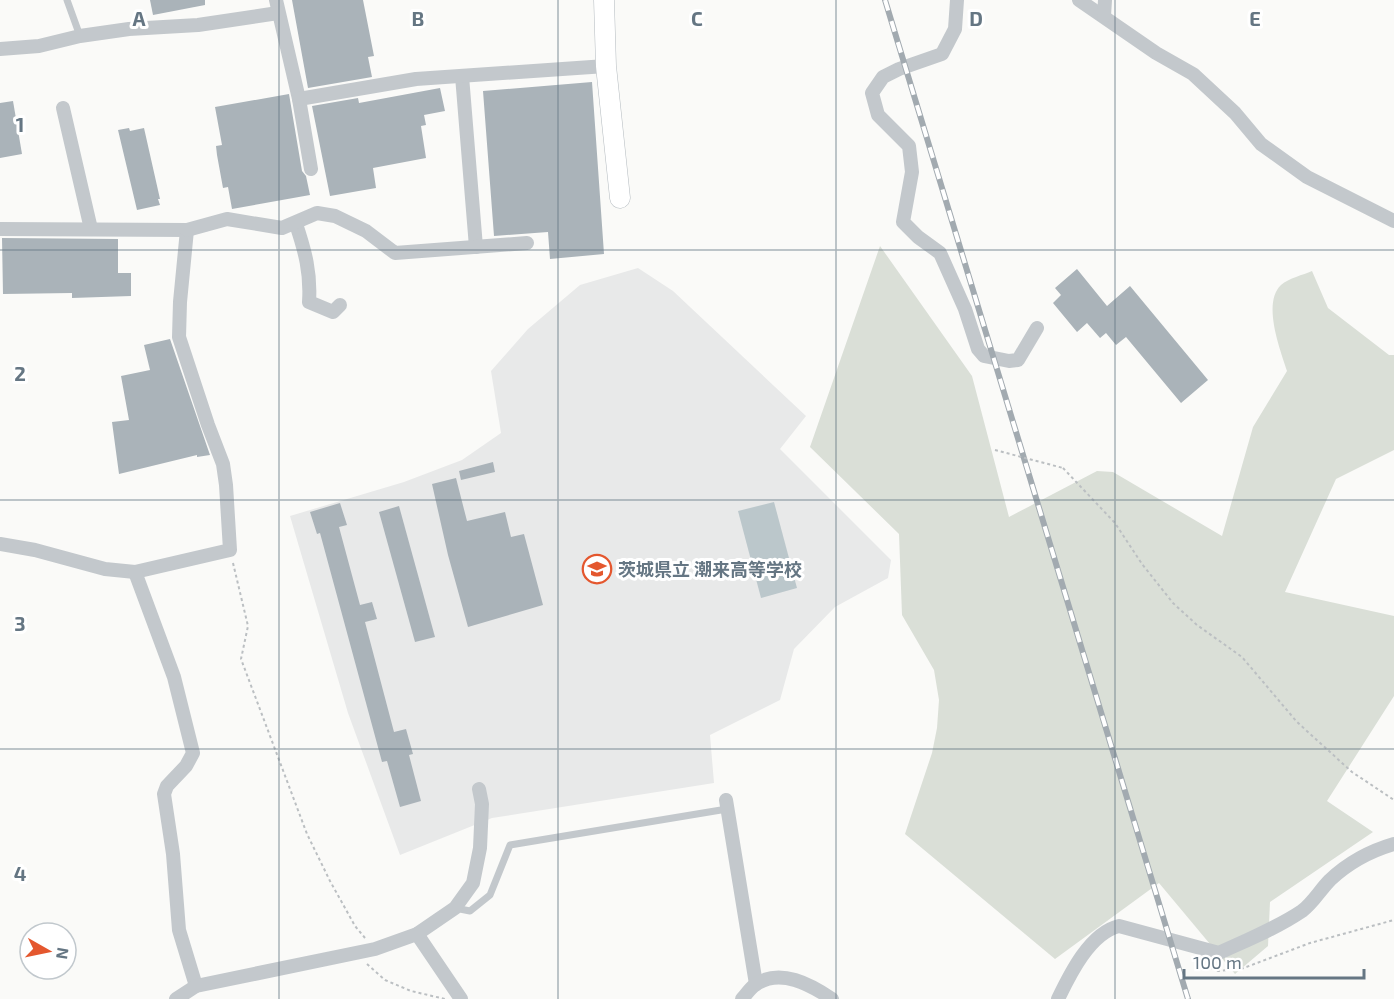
<svg xmlns="http://www.w3.org/2000/svg" width="1394" height="999" font-family="'Exo 2','Noto Sans JP',sans-serif">
<style>
.built{fill:#e8e9e9}
.green{fill:#dadfd7}
.water{fill:#bbc7cb}
.building{fill:#aab3b9}
.lines{fill:none;stroke-linecap:round;stroke-linejoin:round}
.secondary-casing{stroke:#b3babf;stroke-width:21}
.path{stroke:#bbbfc2;stroke-width:2;stroke-dasharray:3 3;stroke-linecap:butt}
.lane{stroke:#c3c8cc;stroke-width:7}
.street{stroke:#c3c8cc;stroke-width:14}
.secondary{stroke:#fff;stroke-width:20}
.rail-casing{stroke:#a2aab0;stroke-width:6}
.rail{stroke:#fff;stroke-width:4;stroke-dasharray:11;stroke-linecap:butt}
.path-bridge{stroke:#bbbfc2;stroke-width:2;stroke-dasharray:3 3;stroke-linecap:butt}
.grid{fill:none;stroke:#657683;stroke-width:1.5;stroke-opacity:0.55}
.labels{text-anchor:middle;dominant-baseline:central;stroke-width:6;stroke-linejoin:round;paint-order:stroke}
.poi-label{font-size:18px;font-weight:bold;fill:#657683;stroke:#fff;text-anchor:start}
.grid-label{font-size:20px;text-anchor:middle;font-weight:bold;fill:#657683;stroke:#fff;stroke-width:6;stroke-linejoin:round;paint-order:stroke}
</style>
<rect width="100%" height="100%" fill="#fafaf8"/>
<!-- built -->
<path class="built" d="M638,268L673,291L806,416L780,449L891,560L888,578L835,607L794,649L780,700L710,735L714,783L492,818L400,855L348,713L290,516L404,482L462,460L501,433L491,371L528,329L580,285Z"/>
<!-- green -->
<path class="green" d="M880,246L972,376L1009,517L1097,471L1113,472L1222,536L1253,427L1287,371C1280,349 1262,303 1281,285C1289,278 1303,275 1312,271L1328,308L1389,355H1394V450L1336,479L1285,592L1394,616V696L1327,801L1373,832L1270,902L1268,946L1235,974L1159,883L1055,959L905,834L932,753L937,728L939,700L934,670L902,615L899,534L810,447Z"/>
<!-- water -->
<path class="water" d="M774,502L797,588L761,598L738,511Z"/>
<!-- building -->
<g class="building">
<path d="M150,0H205V5L153,15Z"/>
<path d="M292,0H363L374,56L368,57L372,77L308,88Z"/>
<path d="M592,82L604,254L550,259L548,232L494,236L483,91Z"/>
<path d="M440,88L445,111L424,115L426,125L421,126L426,158L373,168L376,188L330,196L312,106L358,98L359,103Z"/>
<path d="M289,94L302,171L306,176L310,195L232,209L228,187L223,188L217,155L216,146L222,145L215,107Z"/>
<path d="M13,101L22,154L0,158V103Z"/>
<path d="M129,128L130,131L144,128L160,199H158L160,205L137,210L118,130Z"/>
<path d="M2,238L118,239V273H131V296L72,298V293L3,294Z"/>
<path d="M1077,269L1107,306L1130,286L1208,380L1181,403L1126,337L1116,345L1106,333L1100,338L1087,323L1077,332L1053,303L1061,295L1055,288Z"/>
<path d="M170,339L210,455L197,457V455L119,474L112,422L129,420L121,376L150,370L144,345Z"/>
<path d="M493,462L495,472L461,480L459,471Z"/>
<path d="M456,478L467,521L505,512L511,537L524,534L543,605L468,627L448,555L432,484Z"/>
<path d="M340,503L347,525L339,527L360,605L372,602L377,619L365,622L394,732L406,729L413,754L409,755L421,801L400,807L387,761L382,762L320,533L317,534L310,512Z"/>
<path d="M399,506L435,637L415,642L379,512Z"/>
</g>
<g class="lines">
<!-- secondary casing -->
<g class="secondary-casing">
<path id="secondary" d="M604,0L606,66L620,198"/>
</g>
<!-- path -->
<g class="path">
<path d="M1063,468L1115,523L1142,564L1173,603L1197,625L1242,657L1297,722L1352,772L1394,800"/>
<path d="M233,563L248,626L241,659L307,834L330,881L355,926L365,938"/>
<path d="M1195,961L1218,971L1241,969L1310,943L1394,920"/>
<path d="M367,964L385,980L411,991L445,999"/>
</g>
<!-- lane -->
<g class="lane">
<path d="M67,0L80,36"/>
<path d="M455,908L470,911L490,895L510,845L727,809"/>
</g>
<!-- street -->
<g class="street">
<path d="M276,0L299,99L311,169"/>
<path d="M957,0L955,29L942,54L899,69L883,77L872,93L878,115L909,146L912,172L903,222L918,237L940,253L965,309L978,349L984,356L1009,361L1018,360L1037,328"/>
<path d="M1079,0L1156,53L1193,74L1235,113L1261,144L1307,177L1394,221"/>
<path d="M1104,16L1105,0"/>
<path d="M0,49L39,46L80,36L129,29L198,25L278,13"/>
<path d="M462,76L476,247"/>
<path d="M299,99L416,79L606,66"/>
<path d="M63,108L91,229"/>
<path d="M296,224C305,251 311,273 309,302L333,312L340,305"/>
<path d="M0,229L187,230L180,302L179,337L208,425L223,464L226,485L230,550L135,572L105,569L35,550L0,544"/>
<path d="M187,230L227,219L282,228L317,213L335,216L366,231L395,253L527,243"/>
<path d="M135,572L174,677L193,753L186,766L167,786L164,794L173,854L179,930L196,986"/>
<path d="M726,800L756,984"/>
<path d="M417,934L461,999"/>
<path d="M176,999L196,986L375,949L417,934L455,908L473,883L480,848L482,804L479,789"/>
<path d="M742,999C746,995 750,988 755,985C780,967 811,985 832,999"/>
<path d="M1058,999C1070,974 1090,933 1119,926L1219,953C1247,940 1277,928 1302,911C1313,903 1320,890 1330,880C1348,863 1370,851 1394,844"/>
</g>
<!-- secondary -->
<use href="#secondary" class="secondary"/>
<!-- rail casing -->
<g class="rail-casing">
<path id="rail" d="M885,0L1188,999"/>
</g>
<!-- rail -->
<use href="#rail" class="rail"/>
<!-- path-bridge -->
<path class="path-bridge" d="M995,450L1063,468"/>
</g>
<!-- grid -->
<path class="grid" d="M279,0V999M558,0V999M836,0V999M1115,0V999M0,250H1394M0,500H1394M0,749H1394"/>
<!-- icons -->
<defs>
<g id="school-ring" transform="scale(1.5)"><circle r="9.5" fill="#fff" stroke="#e4572e" stroke-width="1.5"/><path d="M0-5L7-2L0 1L-7-2ZM-4 1L0 2.5L4 1V4Q0 6-4 4Z" fill="#e4572e"/></g>
</defs>
<g fill-rule="evenodd">
<use href="#school-ring" x="597" y="569"/>
</g>
<g class="labels">
<!-- poi labels -->
<g class="poi-label">
<text x="618" y="569">茨城県立 潮来高等学校</text>
</g>
</g>
<g class="grid-label">
<text x="139" y="26">A</text>
<text x="418" y="26">B</text>
<text x="697" y="26">C</text>
<text x="976" y="26">D</text>
<text x="1255" y="26">E</text>
<text x="20" y="132">1</text>
<text x="20" y="381">2</text>
<text x="20" y="631">3</text>
<text x="20" y="881">4</text>
</g>
<!-- north arrow -->
<g transform="translate(48 951) rotate(99)"><circle r="28" fill="#ffffff" stroke="#c1c8cd" stroke-width="1.5"/>
<path d="M0-4.5L10 22L0 15L-10 22Z" fill="#e4572e"/>
<text y="-9" font-size="16" font-weight="bold" text-anchor="middle" fill="#657683">N</text>
</g>
<!-- scale -->
<path d="M1184 969v9h180v-9" fill="none" stroke="#657683" stroke-width="3"/>
<text x="1193" y="969" font-size="18" fill="#657683" stroke="#ffffff" stroke-width="4.5" paint-order="stroke">100 m</text>
</svg>
